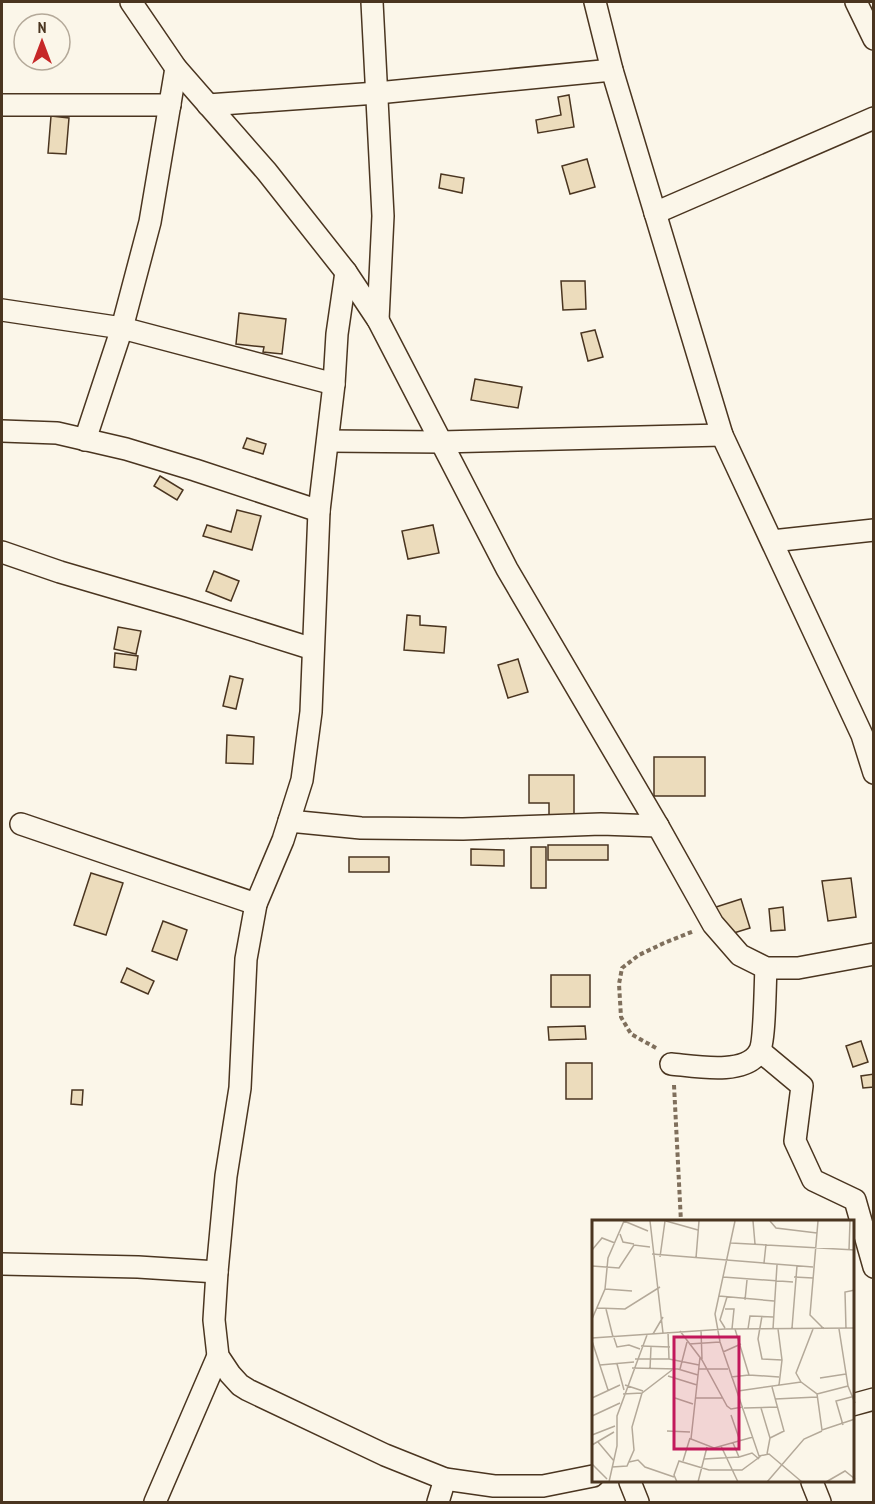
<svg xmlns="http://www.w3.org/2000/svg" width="875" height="1504" font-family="'PT Sans Narrow',sans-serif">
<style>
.building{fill:#ecdcbc;stroke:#4a3520;stroke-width:1.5}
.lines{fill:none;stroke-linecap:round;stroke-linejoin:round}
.minor-casing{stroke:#4a3520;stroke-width:24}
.path{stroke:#7f6f5c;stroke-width:4;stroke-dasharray:4.5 3;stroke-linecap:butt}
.minor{stroke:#fbf6e9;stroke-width:21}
.inset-road{fill:none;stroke:#b4a999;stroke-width:1.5}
.view{fill:#c2185b;fill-opacity:0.15;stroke:#c2185b;stroke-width:3}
.inset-edge{fill:none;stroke:#4a3520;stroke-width:3}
</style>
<rect width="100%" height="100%" fill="#fbf6e9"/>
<!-- building -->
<g class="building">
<path d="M569,95L574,127L538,133L536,120L561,115L558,97Z"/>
<path d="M51,116L69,118L66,154L48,153Z"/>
<path d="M587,159L595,187L570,194L562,166Z"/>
<path d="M441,174L464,178L462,193L439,188Z"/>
<path d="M561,281H585L586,309L563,310Z"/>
<path d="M239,313L286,319L282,354L263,352L264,347L236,344Z"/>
<path d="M595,330L603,357L588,361L581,333Z"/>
<path d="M475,379L522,387L518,408L471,400Z"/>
<path d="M247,438L266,444L263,454L243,448Z"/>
<path d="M160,476L183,490L177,500L154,486Z"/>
<path d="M237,510L261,516L252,550L203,536L207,525L231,532Z"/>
<path d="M433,525L439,553L408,559L402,531Z"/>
<path d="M214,571L239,581L231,601L206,591Z"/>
<path d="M407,615L420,616V625L446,627L444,653L404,650Z"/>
<path d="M118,627L141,631L136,654L114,649Z"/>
<path d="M115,653L138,656L136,670L114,667Z"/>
<path d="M518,659L528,692L508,698L498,665Z"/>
<path d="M230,676L243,679L236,709L223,706Z"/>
<path d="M227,735L254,737L253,764L226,763Z"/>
<rect x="654" y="757" width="51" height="39"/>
<path d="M529,775H574V817H549V803H529Z"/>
<rect x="548" y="845" width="60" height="15"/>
<rect x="531" y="847" width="15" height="41"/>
<path d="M471,849L504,850V866L471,865Z"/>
<rect x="349" y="857" width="40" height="15"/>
<path d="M91,873L123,883L106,935L74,925Z"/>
<path d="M851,878L856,917L828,921L822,881Z"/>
<path d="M741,899L750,928L724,936L716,907Z"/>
<path d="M783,907L785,930L771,931L769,909Z"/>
<path d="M163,921L187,930L177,960L152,951Z"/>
<path d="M127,968L154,981L148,994L121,982Z"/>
<rect x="551" y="975" width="39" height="32"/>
<path d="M585,1026L586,1039L549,1040L548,1027Z"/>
<path d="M861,1041L868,1062L853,1067L846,1046Z"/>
<rect x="566" y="1063" width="26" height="36"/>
<path d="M874,1074V1087L863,1088L861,1076Z"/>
<path d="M72,1090H83L82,1105L71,1104Z"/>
</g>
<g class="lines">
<!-- minor casing -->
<g class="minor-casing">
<g id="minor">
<path d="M131,2L176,68L267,172L346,272L378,320L507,569L658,826L713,924L740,955L766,968H798L874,954"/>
<path d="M372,2L383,216L378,320"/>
<path d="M595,2L612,70L722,435L862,735L874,773"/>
<path d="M856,2L874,39"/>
<path d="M2,105H170"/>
<path d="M208,105L377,93L612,70"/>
<path d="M655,213L874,118"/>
<path d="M346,272L337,334L334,384L319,511L311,712L302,780L283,840L256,904L246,959L240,1088L226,1176L217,1272L214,1320L218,1356L230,1374L240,1385L248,1390L385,1455L445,1479L494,1486H543L593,1476"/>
<path d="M2,310L122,328L334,384"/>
<path d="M2,431L57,433L126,449L195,470L319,511"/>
<path d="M85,440L122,328L150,222L176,68"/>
<path d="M328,441L441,442L722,435"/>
<path d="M772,541L874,530"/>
<path d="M2,552L60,572L183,608L313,649"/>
<path d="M289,821L361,828L463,829L601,824L658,826"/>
<path d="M21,824L256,904"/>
<path d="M760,1051L802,1086L795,1141L813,1180L855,1200L874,1267"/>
<path d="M671,1064C694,1066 745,1076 759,1052C765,1043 765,983 766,968"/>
<path d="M2,1264L138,1267L217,1272"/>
<path d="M852,1405L874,1399"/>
<path d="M630,1482L638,1502"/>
<path d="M812,1482L820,1502"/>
<path d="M155,1502L218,1356"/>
<path d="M438,1502L445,1479"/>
</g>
</g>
<!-- path -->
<g class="path">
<path d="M656,1048L631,1034L621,1017L619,984L622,968L639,955L664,943L694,931"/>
<path d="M674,1085L681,1222"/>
</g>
<!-- minor -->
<use href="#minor" class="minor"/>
</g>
<!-- overview -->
<g transform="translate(592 1220)">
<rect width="262" height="262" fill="#fbf6e9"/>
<path class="inset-road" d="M32,1L56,11M58,1L71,113M74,1L106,10M143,1L123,94L128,122L167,236L177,234L210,262M161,1L163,24M178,1L184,8L225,13M226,1L218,95L232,109M28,14L31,22L42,24M139,23L263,30M0,30L10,18L23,23M257,30L258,1M60,34L221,47M68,37L73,1M104,38L107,1M172,43L174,24M0,46L27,48L42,25L58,27M131,57L201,62M202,57L221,58M13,69L40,71M127,76L182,81M153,80L155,60M5,88L33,89L68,67M14,89L21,117M133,89H142L140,109M170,96L166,119L170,139L190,140M0,99L13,69L16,38L32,1M133,108L128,100L135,77M200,108L205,46M143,109L157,155L187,157M156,109L158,96L181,97M181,109L185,45M186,109L190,140L187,165M247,109L256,166L263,183M254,109L253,72L263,70M109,110L110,139M88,111L110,140L135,186L139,189L151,187M76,112L77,139M61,114L71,97M0,118L133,109L263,108M22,118L25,127L37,125L48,129M0,121L16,170M97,124L128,122M49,126L78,127M131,132L149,124M108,137L99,219L122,228L161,217M43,139H77L107,145M25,144L32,170M8,145L42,142M40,148L86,149L106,155M58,149L59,127M88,149L95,122M106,149H136M76,156L105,165M139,157L157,155M228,158L254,154M209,162L204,153L221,109M33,165L51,171M146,171L209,162L225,174L230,210L263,199M31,174L50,173L80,150M225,174L256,166M0,178L28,165M83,178L101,184M103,178H131M183,179L225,177M152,188L185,187M169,188L178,218L175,234M139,195L148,221M0,196L28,183M251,205L244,181L263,176M75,211L98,212M0,215L23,206M178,218L192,211L180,167M6,222L22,241M141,223L147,237L160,233L167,239M0,225L22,212M129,226L146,262M112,239L147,237M91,241L98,218M37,242L46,240L53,247L82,257M0,244L15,259M20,247L35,246L42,230L40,207L50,173M17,262L25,226V196L55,115M85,262L82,255L87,241L117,250H150L169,236M106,262L115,227M175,262L212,219L230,211M234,262L253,251L263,259"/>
<path class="view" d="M82,117H147V229H82Z"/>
<rect width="262" height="262" class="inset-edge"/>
</g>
<!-- border -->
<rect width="875" height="1504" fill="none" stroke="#4a3520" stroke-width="6"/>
<!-- north arrow -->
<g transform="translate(42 42)"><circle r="28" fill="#fbf6e9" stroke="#b4a999" stroke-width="1.5"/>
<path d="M0-4.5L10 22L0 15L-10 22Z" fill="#c62828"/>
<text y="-9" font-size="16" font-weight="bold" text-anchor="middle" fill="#4a3520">N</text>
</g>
</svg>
